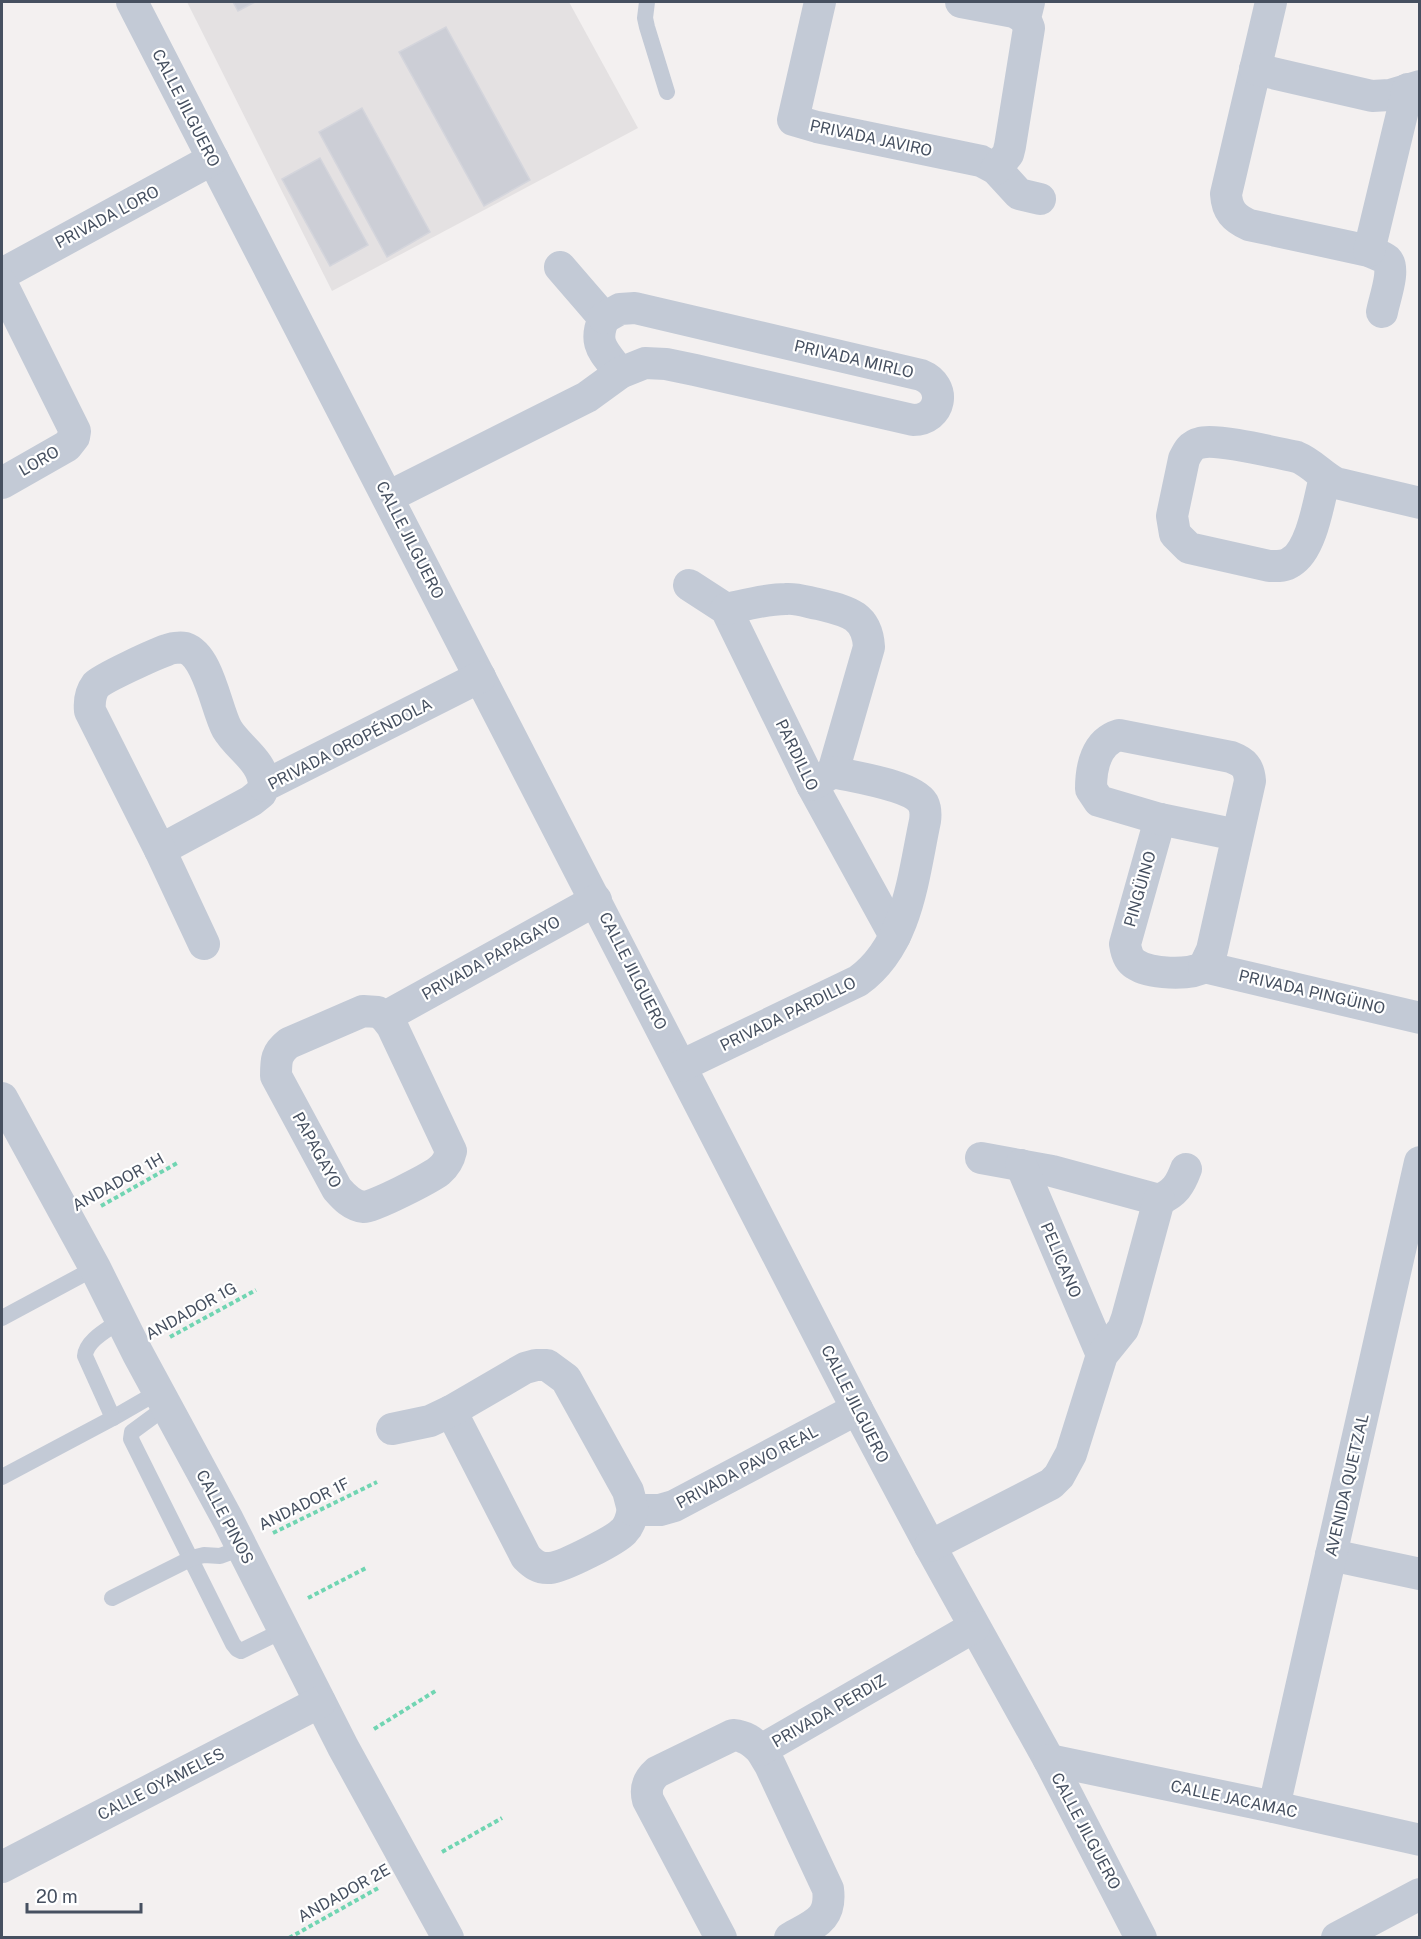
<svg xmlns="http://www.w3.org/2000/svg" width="1421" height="1939" font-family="'Public Sans',sans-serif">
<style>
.education{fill:#e4e1e2}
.building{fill:#ccced6;stroke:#d4d5dc;stroke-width:1.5}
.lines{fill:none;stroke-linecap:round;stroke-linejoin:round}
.path{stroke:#70d5b2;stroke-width:4;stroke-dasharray:4.5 3;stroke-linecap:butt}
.lane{stroke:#c3cad6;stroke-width:16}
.street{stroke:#c3cad6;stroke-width:32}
.labels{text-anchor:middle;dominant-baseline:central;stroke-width:4.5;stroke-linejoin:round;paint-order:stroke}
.street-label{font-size:16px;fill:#465060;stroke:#fff}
</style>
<rect width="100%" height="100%" fill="#f3f0f0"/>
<!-- education -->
<path class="education" d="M187,2H569L638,128L332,291Z"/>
<!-- building -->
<g class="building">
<path d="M233,2H255L238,11Z"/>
<path d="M446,27L530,180L484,206L399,52Z"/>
<path d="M362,108L430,232L387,257L319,132Z"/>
<path d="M320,158L368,245L330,266L282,179Z"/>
</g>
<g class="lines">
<!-- path -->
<g class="path">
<path d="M101,1206L179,1162"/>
<path d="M170,1337L256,1290"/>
<path d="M273,1533L377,1482"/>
<path d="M308,1598L366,1568"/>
<path d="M374,1729L437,1690"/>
<path d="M442,1852L502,1818"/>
<path d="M289,1938L380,1887"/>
</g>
<!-- lane -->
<g class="lane">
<path d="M647,2L645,18L647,27L667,92"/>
<path d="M2,1318L95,1268"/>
<path d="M121,1320C109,1329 86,1340 85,1356L113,1418L158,1392"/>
<path d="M166,1407L132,1432L131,1439L233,1644L237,1649L241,1651L284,1630"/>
<path d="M2,1477L113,1418"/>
<path d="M112,1598L192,1558L204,1555L220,1556L242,1548"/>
</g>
<!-- street -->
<g class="street">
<path d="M132,2L857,1409L930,1546L1049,1760L1141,1938"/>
<path d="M820,2L793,120L817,127L981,161L996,169L1019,194L1040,199"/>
<path d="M961,2L1014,12L1025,18"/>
<path d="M1271,2L1226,194C1227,211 1234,218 1249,225L1369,251C1375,254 1382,256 1387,260C1396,269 1384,300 1382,312"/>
<path d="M1255,69L1372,96L1390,95L1420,86"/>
<path d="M996,169L1008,154L1010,146L1029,28L1025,18L1029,2"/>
<path d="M1369,251L1408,89"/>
<path d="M560,267L604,318C592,345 605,352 620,373"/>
<path d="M2,274L213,159"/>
<path d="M2,284L75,431L74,437L67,446L2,483"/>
<path d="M1325,477C1319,500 1312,550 1291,562C1284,567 1277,566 1269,566L1189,548L1175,534L1172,516L1184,459C1188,451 1191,445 1200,443C1216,438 1277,453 1297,457C1312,463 1322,476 1336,483L1420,503"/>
<path d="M388,497L587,397L620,373L645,363L666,364L695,370L913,420C941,420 948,386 921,375L635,308L620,309L604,318"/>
<path d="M689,585L726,609L812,785L895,936"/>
<path d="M726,609C745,605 766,599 786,599C797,598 807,602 818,604C846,611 867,614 869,647L833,772"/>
<path d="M1160,819L1125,944C1126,951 1128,960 1135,964C1149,974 1190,976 1204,967L1420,1018"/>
<path d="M160,850L251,801L261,793L264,786L480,677"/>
<path d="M204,944L160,850L90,711C89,701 90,693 96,685C103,678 155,654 167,650C171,648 180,647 185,648C209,656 216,709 227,729C238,748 264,761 264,786"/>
<path d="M1204,967L1212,950L1250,781C1249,767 1244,762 1231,757L1119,735C1096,742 1091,767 1091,789L1099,801L1160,819L1237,835"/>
<path d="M385,1017L392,1026L451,1151C449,1160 446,1165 439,1171C430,1178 374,1207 364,1207C352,1206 344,1197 337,1189L276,1076C276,1060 276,1053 289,1043L363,1011L378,1012L385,1017L596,900"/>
<path d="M681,1066L858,981C908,945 913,877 925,821C926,814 926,809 923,803C912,785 853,777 833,772L812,785"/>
<path d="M2,1098L95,1268L138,1354L228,1520L343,1747L448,1938"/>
<path d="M981,1158L1052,1171L1159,1200C1175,1193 1180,1185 1186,1169"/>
<path d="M1021,1165L1102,1355"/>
<path d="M451,1411L526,1557C533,1564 539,1569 550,1568C563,1567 616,1540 624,1531C630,1525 631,1518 633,1510H660L674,1506L857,1409"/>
<path d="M392,1429L430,1421L451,1411L525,1368L536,1365H547L566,1379L628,1491L633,1510"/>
<path d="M930,1546L1051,1484L1059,1476L1071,1454L1102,1355L1123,1329L1127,1318L1159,1200"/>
<path d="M1331,1555L1420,1574"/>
<path d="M761,1750L770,1765L828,1889C832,1920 814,1924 790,1938"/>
<path d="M1049,1760L1274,1807L1420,1840"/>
<path d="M1274,1807L1420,1162"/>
<path d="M2,1867L320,1702"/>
<path d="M721,1938L648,1800C645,1789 648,1780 657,1772L733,1735C745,1736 752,1741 761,1750L974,1627"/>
<path d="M1337,1938L1420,1894"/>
</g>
</g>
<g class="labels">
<!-- street labels -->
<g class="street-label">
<text transform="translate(186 108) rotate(63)">CALLE JILGUERO</text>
<text transform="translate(871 138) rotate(12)">PRIVADA JAVIRO</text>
<text transform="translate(107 217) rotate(-28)">PRIVADA LORO</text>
<text transform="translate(854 359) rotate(13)">PRIVADA MIRLO</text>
<text transform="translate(39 461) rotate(-30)">LORO</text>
<text transform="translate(410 540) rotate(63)">CALLE JILGUERO</text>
<text transform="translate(350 744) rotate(-27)">PRIVADA OROPÉNDOLA</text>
<text transform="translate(797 755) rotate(64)">PARDILLO</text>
<text transform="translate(1140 889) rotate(-74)">PINGÜINO</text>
<text transform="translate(491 958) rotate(-29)">PRIVADA PAPAGAYO</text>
<text transform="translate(633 971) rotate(63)">CALLE JILGUERO</text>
<text transform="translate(1312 992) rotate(13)">PRIVADA PINGÜINO</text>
<text transform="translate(788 1014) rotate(-26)">PRIVADA PARDILLO</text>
<text transform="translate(317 1150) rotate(61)">PAPAGAYO</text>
<text transform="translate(118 1182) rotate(-29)">ANDADOR 1H</text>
<text transform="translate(1061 1260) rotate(67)">PELICANO</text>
<text transform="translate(191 1311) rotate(-29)">ANDADOR 1G</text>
<text transform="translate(855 1404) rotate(63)">CALLE JILGUERO</text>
<text transform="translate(747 1467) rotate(-28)">PRIVADA PAVO REAL</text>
<text transform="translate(1347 1485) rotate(-77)">AVENIDA QUETZAL</text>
<text transform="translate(304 1504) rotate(-26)">ANDADOR 1F</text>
<text transform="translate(225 1517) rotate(62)">CALLE PINOS</text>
<text transform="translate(829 1711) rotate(-30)">PRIVADA PERDIZ</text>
<text transform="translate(161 1784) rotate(-27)">CALLE OYAMELES</text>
<text transform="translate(1234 1799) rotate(12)">CALLE JACAMAC</text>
<text transform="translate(1086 1831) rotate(62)">CALLE JILGUERO</text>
<text transform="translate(344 1893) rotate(-29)">ANDADOR 2E</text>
</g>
</g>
<!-- border -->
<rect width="1421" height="1939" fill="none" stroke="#465060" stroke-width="6"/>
<!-- scale -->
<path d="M27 1903v9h114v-9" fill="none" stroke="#465060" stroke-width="3"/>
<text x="36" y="1903" font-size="18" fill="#465060" stroke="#ffffff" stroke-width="4.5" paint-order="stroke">20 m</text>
</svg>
